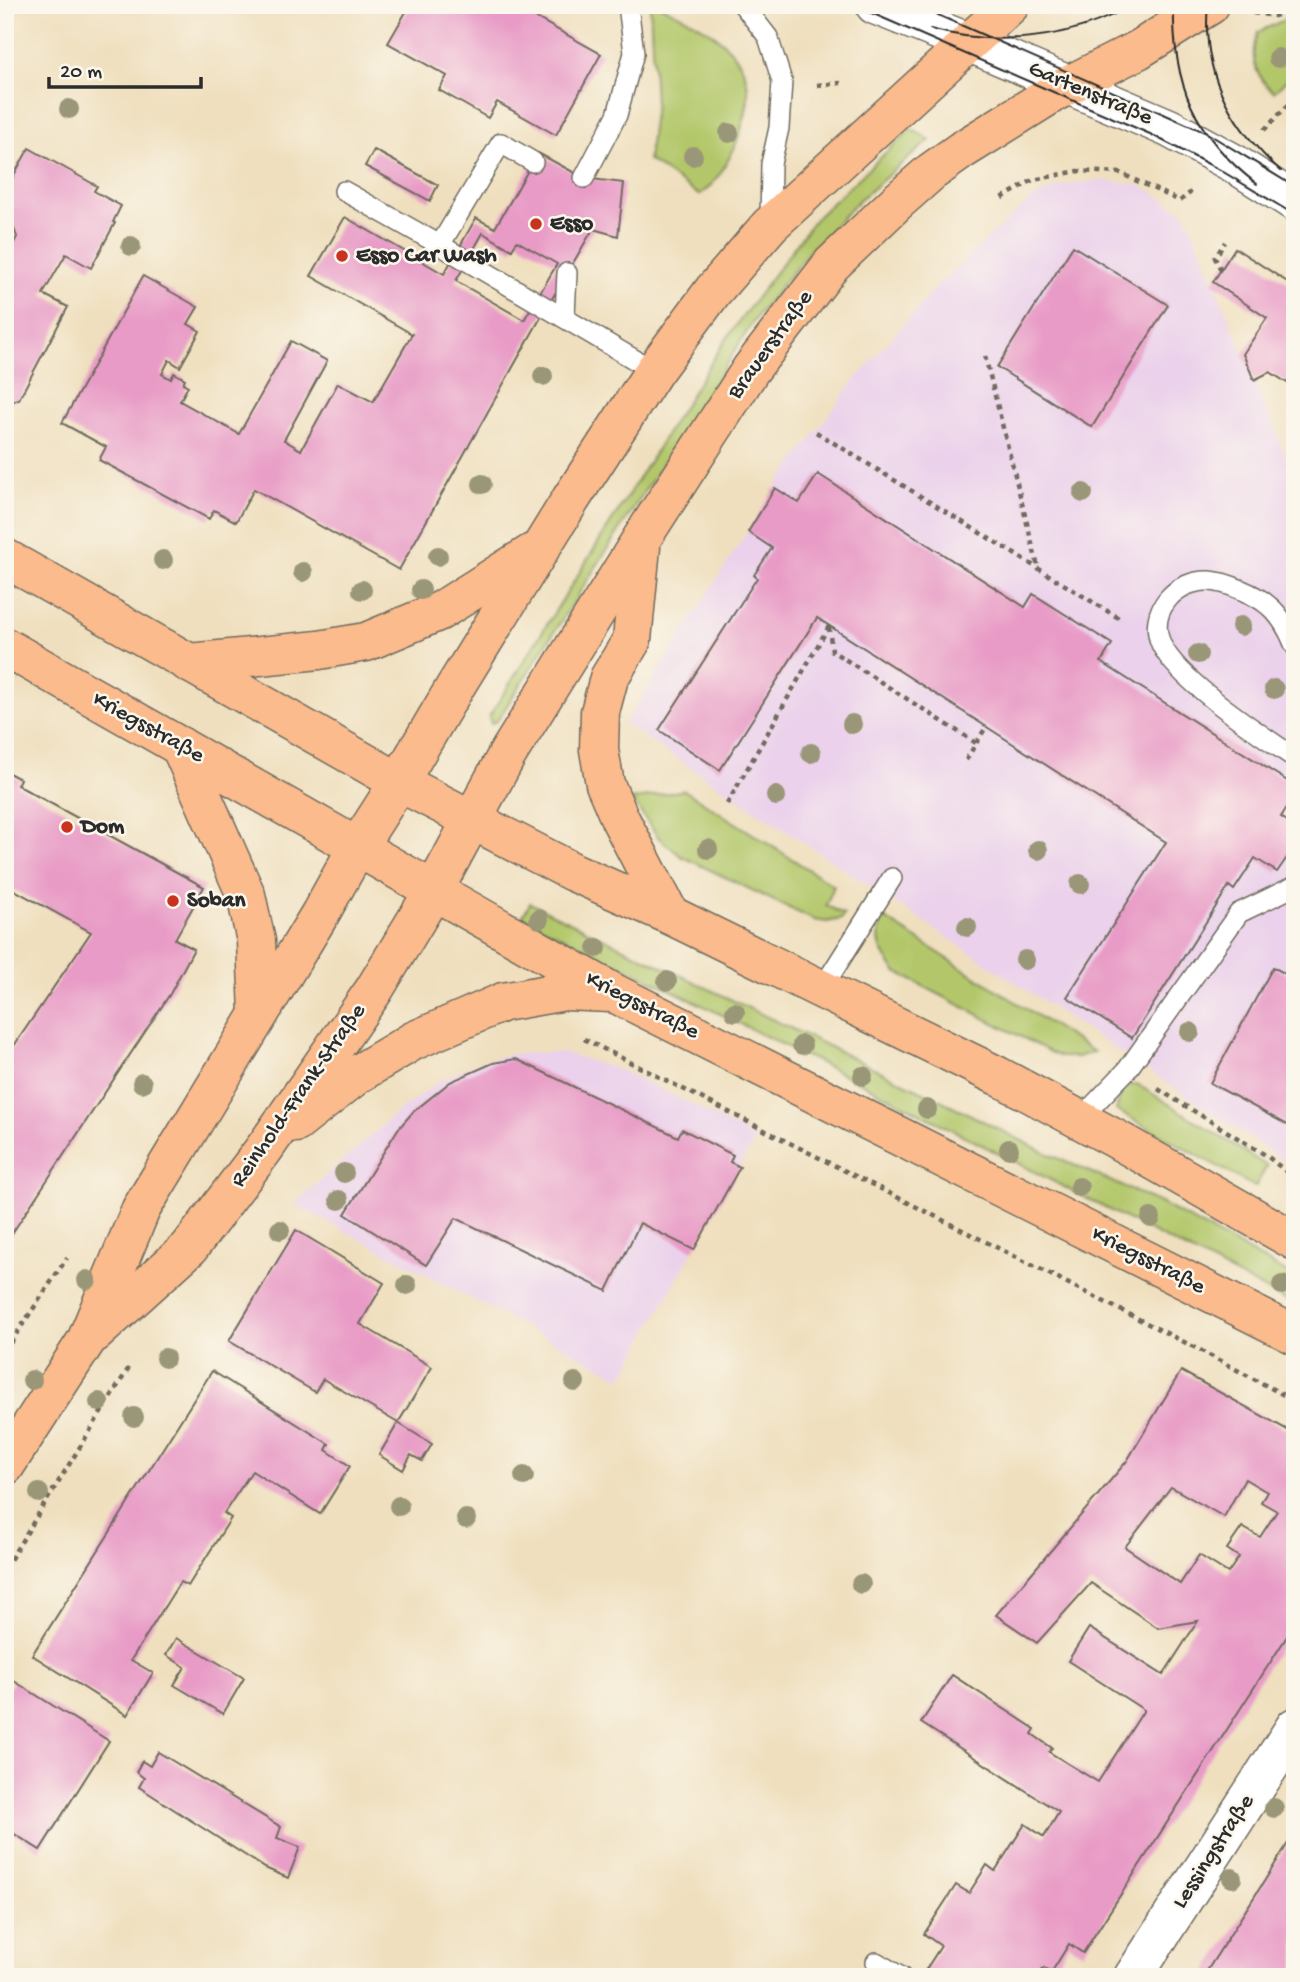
<svg xmlns="http://www.w3.org/2000/svg" width="1300" height="1982" font-family="'Gochi Hand',sans-serif">
<style>
.built{fill:#ebd1eb}
.green{fill:#b3c76b;stroke:#6f794b;stroke-width:2}
.building{fill:#e89bc6;fill-rule:evenodd}
.lines{fill:none;stroke-linecap:round;stroke-linejoin:round}
.service-casing{stroke:#706a5e;stroke-width:22}
.minor-casing{stroke:#706a5e;stroke-width:41}
.tertiary-casing{stroke:#706a5e;stroke-width:41}
.primary-casing{stroke:#706a5e;stroke-width:41}
.path{stroke:#706a5e;stroke-width:4.5;stroke-dasharray:5 5;stroke-linecap:butt}
.service{stroke:#fff;stroke-width:19}
.minor{stroke:#fff;stroke-width:38}
.tertiary{stroke:#fff;stroke-width:38}
.primary{stroke:#fbbb8c;stroke-width:38}
.tram{stroke:#2b2b2b;stroke-width:2}
.tree{fill:#9a9678}
.poi-dot{fill:#c8321e;stroke:#fbf7ec;stroke-width:2.5}
.labels{text-anchor:middle;dominant-baseline:central;stroke-width:5;stroke-linejoin:round;paint-order:stroke}
.street-label{font-size:23px;fill:#2b2b2b;stroke:#fbf7ec}
.poi-label{font-size:23px;font-weight:bold;fill:#2b2b2b;stroke:#fbf7ec;text-anchor:start}
</style>
<rect width="100%" height="100%" fill="#fbf7ec"/>
<filter id="ink" filterUnits="userSpaceOnUse"><feTurbulence type="fractalNoise" baseFrequency=".0143" numOctaves="2"/><feDisplacementMap in="SourceGraphic" scale="14" xChannelSelector="R" yChannelSelector="G"/><feConvolveMatrix kernelMatrix="1 2 1 2 8 2 1 2 1" color-interpolation-filters="sRGB"/></filter>
<filter id="wash" filterUnits="userSpaceOnUse"><feTurbulence type="fractalNoise" baseFrequency=".00686" numOctaves="4" result="noise"/><feDisplacementMap in="SourceGraphic" scale="28" xChannelSelector="R" yChannelSelector="G"/><feGaussianBlur stdDeviation="1.57" result="paint"/><feColorMatrix in="noise" values="0 0 0 0 0 0 0 0 0 0 0 0 0 0 0 0 0 1.4 0 .05"/><feComposite in="paint" operator="in"/></filter>
<g filter="url(#wash)">
<rect width="100%" height="100%" fill="#efdfbe"/>
<!-- built -->
<g class="built">
<path d="M1098,180L1134,184L1151,191L1186,214L1295,479V1168L625,724L775,488L848,389L880,351L939,284L1024,205L1039,195L1057,187Z"/>
<path d="M562,1052L622,1071L691,1104L755,1139L622,1378L294,1204L395,1114L440,1081L475,1064L509,1054Z"/>
</g>
<!-- green -->
<g class="green">
<path d="M650,5H659C695,22 746,44 748,91C749,105 743,124 738,138C730,159 718,183 699,195L648,160L655,104Z"/>
<path d="M1295,15V72L1274,92C1254,76 1249,56 1258,32Z"/>
<path d="M911,129L930,140L859,200L809,252L759,313L497,721L491,723L489,717L724,342L815,219Z"/>
<path d="M684,790L834,886L826,905L844,915L841,919L827,922L814,920L681,856L659,838L632,800Z"/>
<path d="M530,903L959,1109L1044,1152L1158,1202L1295,1277V1305L853,1079L522,917Z"/>
<path d="M884,918L1094,1052L1077,1057H1060L896,972C882,954 873,940 884,918Z"/>
<path d="M1137,1084L1267,1166L1255,1187L1116,1110L1123,1087Z"/>
</g>
<g id="blocks">
<!-- building -->
<g class="building">
<path d="M410,5H513L601,54L556,135L497,102L488,118L439,90L447,76L388,43Z"/>
<path d="M29,148L97,186L94,191L121,206L113,222L115,223L91,268L66,254L43,294L68,307L19,399L8,403L5,402V260L17,237L13,226L5,221V191Z"/>
<path d="M374,150L438,185L430,201L365,166Z"/>
<path d="M538,153L584,178L624,183L618,236L593,229L536,326L399,570L254,489L236,522L214,510L209,519L99,460L106,447L62,423L143,276L198,307L188,324L200,331L180,367L169,360L162,374L171,379L174,373L185,379L183,383L188,386L180,401L239,434L291,341L327,361L284,440L301,450L338,383L373,402L412,334L311,276L345,217L444,274L476,218L495,228ZM483,233L512,250L517,241L557,264L524,320L456,281Z"/>
<path d="M1073,246L1168,305L1092,427L997,367Z"/>
<path d="M1235,248L1295,287V388L1270,372L1254,380L1243,354L1267,318L1213,282Z"/>
<path d="M818,474L1025,607L1033,594L1112,644L1101,662L1295,786V795L1281,817L1295,826V846L1277,872L1255,858L1234,890L1229,886L1132,1038L1067,997L1166,842L817,618L720,770L659,730L757,578L754,575L772,548L748,532L775,488L799,503Z"/>
<path d="M5,771L20,779L17,785L204,887L175,939L194,949L170,994L5,1244V1059L91,932L5,885Z"/>
<path d="M1273,967L1295,979V1129L1210,1083Z"/>
<path d="M516,1059L678,1137L682,1129L733,1155L730,1162L740,1167L694,1250L640,1223L607,1291L456,1218L426,1265L345,1214L398,1129L413,1112L450,1082L493,1063Z"/>
<path d="M296,1230L384,1283L360,1324L432,1367L398,1423L432,1444L422,1461L411,1455L403,1470L379,1455L398,1423L323,1379L315,1392L229,1341Z"/>
<path d="M212,1371L329,1444L326,1450L350,1466L320,1514L252,1471L224,1513L231,1518L188,1586L180,1582L131,1660L153,1673L127,1715L32,1655Z"/>
<path d="M1181,1371L1295,1434V1624L1083,1953L1069,1944L1051,1973L1044,1968L1039,1975L1042,1977H921L941,1946L924,1934L956,1885L969,1893L987,1865L995,1871L1025,1824L1044,1837L1059,1812L921,1723L952,1675L1035,1729L1032,1734L1052,1748L1049,1752L1098,1782L1144,1710L1068,1661L1089,1628L1163,1675L1198,1621L1158,1628L1091,1583L1037,1643L996,1615L1127,1461ZM1245,1479L1267,1492L1261,1502L1277,1511L1260,1537L1242,1527L1227,1549L1239,1557L1228,1573L1199,1555L1180,1584L1125,1547L1171,1487L1224,1517Z"/>
<path d="M176,1638L244,1678L223,1714L174,1685L185,1667L166,1655Z"/>
<path d="M14,1681L109,1741L40,1850L5,1828V1694Z"/>
<path d="M158,1752L281,1827L277,1838L300,1847L288,1878L265,1868L139,1787L144,1778L136,1772L142,1761L150,1766Z"/>
<path d="M1295,1832V1977H1203L1265,1880Z"/>
</g>
</g>
</g>
<g filter="url(#ink)">
<use href="#blocks" fill-opacity="0" stroke="#706a5e" stroke-width="2"/>
<g class="lines">
<!-- service casing -->
<g class="service-casing">
<g id="service">
<path d="M743,5L768,37L782,81L779,128L771,164L770,223"/>
<path d="M533,162L501,143L440,245L654,371"/>
<path d="M584,178L617,115L634,53L628,5"/>
<path d="M344,191L440,245"/>
<path d="M565,316L567,273"/>
<path d="M1295,646C1289,631 1281,616 1269,606C1257,595 1226,582 1210,581C1176,579 1147,611 1161,644C1178,681 1260,734 1295,758"/>
<path d="M821,990L892,878"/>
<path d="M1080,1119L1127,1070L1239,913L1295,886"/>
<path d="M876,1962L901,1977"/>
</g>
</g>
<!-- minor casing -->
<g class="minor-casing">
<g id="minor">
<path d="M875,5L970,43"/>
<path d="M1133,1977L1295,1727"/>
</g>
</g>
<!-- tertiary casing -->
<g class="tertiary-casing">
<path id="tertiary" d="M970,43L1169,128L1235,164L1295,202"/>
</g>
<!-- primary casing -->
<g class="primary-casing">
<g id="primary">
<path d="M641,547L632,640L609,678L600,712L599,750L605,784L620,819L670,915"/>
<path d="M5,558L399,782L573,872L670,915L998,1076L1116,1139L1295,1241"/>
<path d="M5,647L614,993L1295,1335"/>
<path d="M189,663L319,650L366,642L440,611L532,553"/>
<path d="M180,746L246,895L256,941L259,1014"/>
<path d="M296,1123L358,1074L413,1041L503,1002L565,991L610,993"/>
<path d="M95,1333L189,1248L264,1149L374,990L433,892L507,755L642,538L751,369L832,264L897,202L931,172L962,150L1055,92L1138,50L1210,5"/>
<path d="M5,1466L86,1341L141,1209L320,914L358,846L399,782L455,687L571,499L654,371L713,291L770,225L1010,5"/>
</g>
</g>
<!-- path -->
<g class="path">
<path d="M1253,13L1275,16L1295,7"/>
<path d="M817,85L841,83"/>
<path d="M1264,130L1295,98"/>
<path d="M1002,198L1033,180L1078,171L1120,173L1180,201L1191,192"/>
<path d="M1221,270L1215,258L1225,242"/>
<path d="M985,356L1038,567"/>
<path d="M816,432L1122,620"/>
<path d="M829,627L832,651L976,743"/>
<path d="M966,760L986,727"/>
<path d="M727,804L829,626"/>
<path d="M584,1039L1196,1348L1295,1401"/>
<path d="M1158,1089L1267,1156L1295,1179"/>
<path d="M5,1351L67,1258"/>
<path d="M5,1568L130,1366"/>
</g>
<!-- service -->
<use href="#service" class="service"/>
<!-- minor -->
<use href="#minor" class="minor"/>
<!-- tertiary -->
<use href="#tertiary" class="tertiary"/>
<!-- primary -->
<use href="#primary" class="primary"/>
<!-- tram -->
<g class="tram">
<path d="M853,5L1150,134L1220,170L1295,215"/>
<path d="M915,5L1207,133L1295,187"/>
<path d="M1174,5C1172,83 1194,136 1257,184"/>
<path d="M1208,5C1201,73 1231,127 1281,171"/>
<path d="M930,29C997,47 1071,40 1132,5"/>
</g>
</g>
<!-- trees -->
<g class="tree">
<circle cx="1278" cy="58" r="10"/>
<circle cx="69" cy="109" r="10"/>
<circle cx="729" cy="133" r="10"/>
<circle cx="693" cy="156" r="10"/>
<circle cx="131" cy="246" r="10"/>
<circle cx="543" cy="376" r="10"/>
<circle cx="482" cy="484" r="10"/>
<circle cx="1083" cy="493" r="10"/>
<circle cx="438" cy="556" r="10"/>
<circle cx="163" cy="560" r="10"/>
<circle cx="303" cy="572" r="10"/>
<circle cx="362" cy="590" r="10"/>
<circle cx="421" cy="590" r="10"/>
<circle cx="1241" cy="626" r="10"/>
<circle cx="1198" cy="654" r="10"/>
<circle cx="1274" cy="689" r="10"/>
<circle cx="852" cy="724" r="10"/>
<circle cx="811" cy="753" r="10"/>
<circle cx="776" cy="796" r="10"/>
<circle cx="708" cy="849" r="10"/>
<circle cx="1038" cy="850" r="10"/>
<circle cx="1080" cy="884" r="10"/>
<circle cx="539" cy="919" r="10"/>
<circle cx="967" cy="927" r="10"/>
<circle cx="597" cy="948" r="10"/>
<circle cx="1025" cy="960" r="10"/>
<circle cx="667" cy="981" r="10"/>
<circle cx="735" cy="1012" r="10"/>
<circle cx="1190" cy="1032" r="10"/>
<circle cx="802" cy="1045" r="10"/>
<circle cx="863" cy="1076" r="10"/>
<circle cx="142" cy="1083" r="10"/>
<circle cx="927" cy="1109" r="10"/>
<circle cx="1009" cy="1149" r="10"/>
<circle cx="344" cy="1173" r="10"/>
<circle cx="1079" cy="1187" r="10"/>
<circle cx="339" cy="1200" r="10"/>
<circle cx="1151" cy="1218" r="10"/>
<circle cx="280" cy="1230" r="10"/>
<circle cx="87" cy="1280" r="10"/>
<circle cx="407" cy="1285" r="10"/>
<circle cx="1282" cy="1285" r="10"/>
<circle cx="165" cy="1358" r="10"/>
<circle cx="32" cy="1380" r="10"/>
<circle cx="575" cy="1382" r="10"/>
<circle cx="99" cy="1402" r="10"/>
<circle cx="134" cy="1417" r="10"/>
<circle cx="524" cy="1476" r="10"/>
<circle cx="39" cy="1493" r="10"/>
<circle cx="399" cy="1506" r="10"/>
<circle cx="466" cy="1519" r="10"/>
<circle cx="861" cy="1584" r="10"/>
<circle cx="1274" cy="1808" r="10"/>
<circle cx="1232" cy="1878" r="10"/>
</g>
</g>
<!-- markers -->
<g class="poi-dot">
<circle cx="536" cy="224" r="7"/>
<circle cx="342" cy="256" r="7"/>
<circle cx="67" cy="827" r="7"/>
<circle cx="173" cy="901" r="7"/>
</g>
<g class="labels">
<!-- street labels -->
<g class="street-label">
<text transform="translate(1090 94) rotate(23)">Gartenstraße</text>
<text transform="translate(771 345) rotate(-54)">Brauerstraße</text>
<text transform="translate(148 728) rotate(29)">Kriegsstraße</text>
<text transform="translate(642 1006) rotate(27)">Kriegsstraße</text>
<text transform="translate(299 1096) rotate(-55)">Reinhold-Frank-Straße</text>
<text transform="translate(1148 1261) rotate(27)">Kriegsstraße</text>
<text transform="translate(1214 1852) rotate(-57)">Lessingstraße</text>
</g>
<!-- poi labels -->
<g class="poi-label">
<text x="550" y="224">Esso</text>
<text x="356" y="256">Esso Car Wash</text>
<text x="81" y="827">Dom</text>
<text x="187" y="901">Soban</text>
</g>
</g>
<!-- margin -->
<rect width="1300" height="1982" fill="none" stroke="#fbf7ec" stroke-width="28"/>
<!-- scale -->
<path d="M49 77v10h152v-10" fill="none" stroke="#2b2b2b" stroke-width="3.5"/>
<text x="60" y="77" font-size="21" fill="#2b2b2b" stroke="#fbf7ec" stroke-width="5" paint-order="stroke">20 m</text>
</svg>
